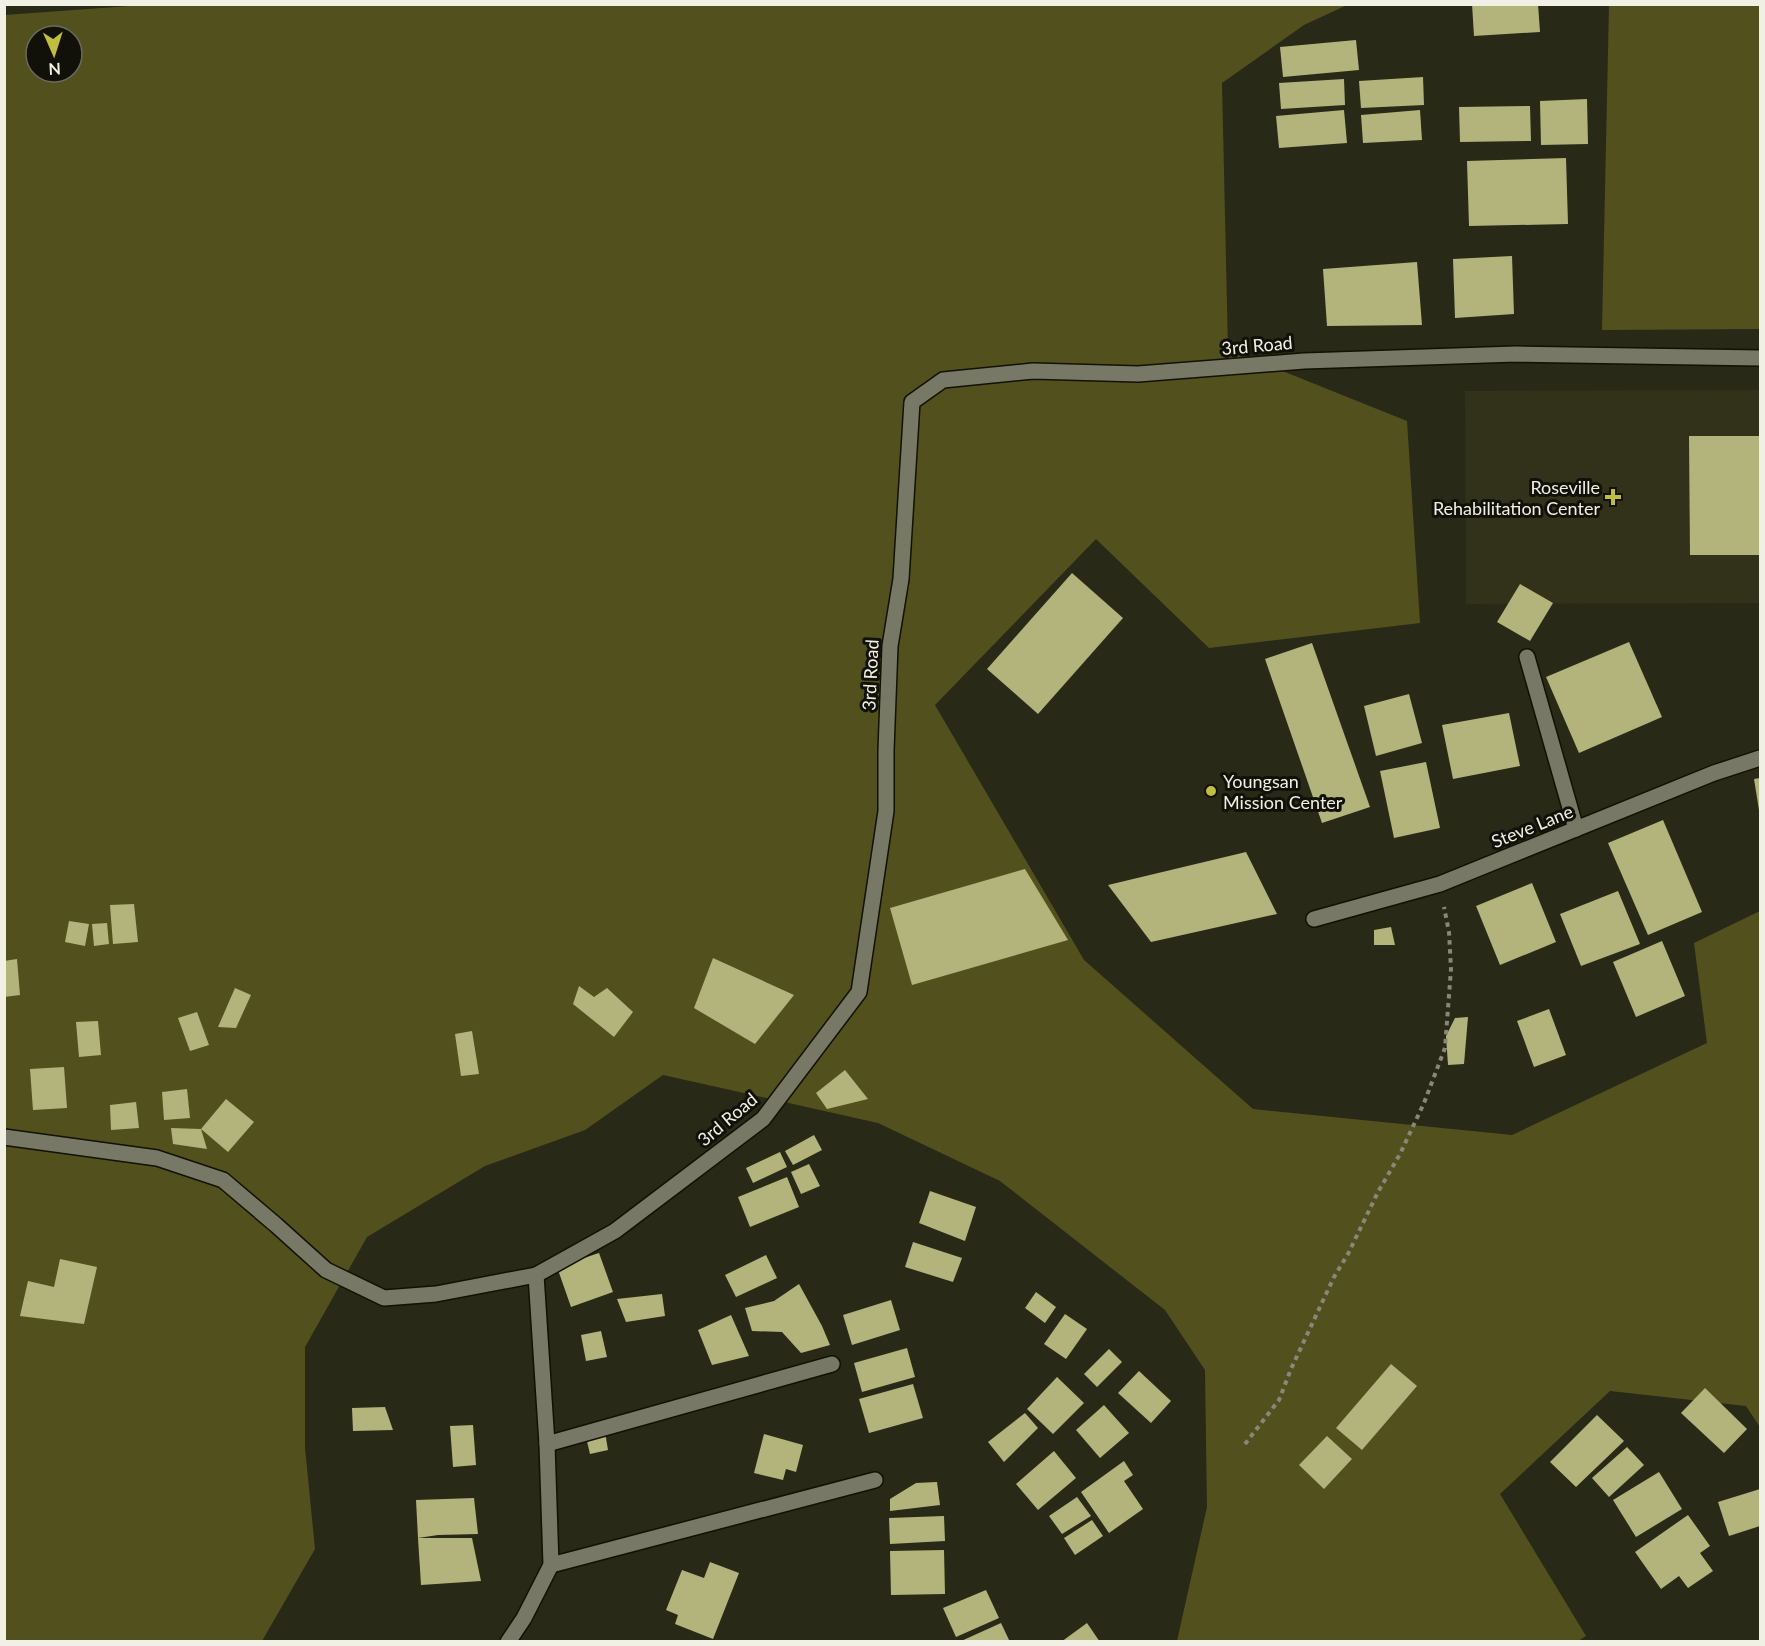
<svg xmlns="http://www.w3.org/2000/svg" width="1765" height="1646" font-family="Lato,sans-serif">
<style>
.built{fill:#32321a}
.green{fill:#52511e;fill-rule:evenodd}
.building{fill:#b3b47b}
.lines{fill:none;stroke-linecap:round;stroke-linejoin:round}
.minor-casing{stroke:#121103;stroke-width:18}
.path{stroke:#88887a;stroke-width:4;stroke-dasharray:4.5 4.5;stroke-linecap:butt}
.minor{stroke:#777865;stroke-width:15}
.poi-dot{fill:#c0be41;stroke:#11110a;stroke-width:2}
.labels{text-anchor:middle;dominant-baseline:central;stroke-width:6;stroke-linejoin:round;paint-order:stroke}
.street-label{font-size:18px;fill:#f0f0e5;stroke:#11110a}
.poi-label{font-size:18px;fill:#f0f0e5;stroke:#11110a;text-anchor:end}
</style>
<rect width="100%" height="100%" fill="#292918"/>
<!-- built -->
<path class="built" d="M1760,390V603L1466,604L1465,391Z"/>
<!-- green -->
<g class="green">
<path d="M157,4L1347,5L1304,25L1222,83L1228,349L1407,421L1420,623L1209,648L1096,539L935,705L1084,960L1253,1109L1512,1135L1707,1043L1694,943L1760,911V1427L1746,1406L1610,1391L1500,1494L1586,1636L1578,1641H1177L1207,1507L1205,1370L1165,1310L1000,1181L878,1123L663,1075L585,1130L485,1166L367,1237L305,1347V1448L315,1549L262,1641L5,1642V15ZM36,36H72V72H36Z"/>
<path d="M1609,5H1760V329L1602,330Z"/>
</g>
<!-- building -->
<g class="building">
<path d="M1472,4H1538L1540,32L1474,36Z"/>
<path d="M1356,40L1359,70L1283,77L1280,47Z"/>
<path d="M1423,77L1424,105L1361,108L1359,81Z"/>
<path d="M1344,79L1345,105L1281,109L1279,83Z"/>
<path d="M1587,99L1588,144L1541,145L1540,101Z"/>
<path d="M1530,106L1531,141L1460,142L1459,107Z"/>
<path d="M1344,110L1347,143L1279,148L1276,116Z"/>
<path d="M1420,110L1422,140L1363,143L1361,115Z"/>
<path d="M1566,158L1568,224L1469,226L1467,161Z"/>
<path d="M1512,256L1514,314L1455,318L1453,259Z"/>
<path d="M1417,262L1422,325L1327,326L1323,269Z"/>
<path d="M1689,436H1760V555H1690Z"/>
<path d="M1072,573L1123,618L1038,714L987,669Z"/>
<path d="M1520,584L1553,603L1530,641L1497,622Z"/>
<path d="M1629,642L1662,717L1579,753L1546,677Z"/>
<path d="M1312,643L1370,807L1322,823L1265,659Z"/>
<path d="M1409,694L1422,743L1376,756L1364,706Z"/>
<path d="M1509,713L1520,766L1453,779L1442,725Z"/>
<path d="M1426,762L1440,828L1394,838L1380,771Z"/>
<path d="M1760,778V810H1759L1754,779Z"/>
<path d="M1663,820L1702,912L1648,935L1608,843Z"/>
<path d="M1246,852L1277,914L1151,942L1108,885Z"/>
<path d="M1025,869L1068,940L912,985L890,908Z"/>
<path d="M1532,883L1556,942L1500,965L1476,906Z"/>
<path d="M1618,891L1640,944L1581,966L1560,914Z"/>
<path d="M134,904L138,942L113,944L110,905Z"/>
<path d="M69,921L89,924L85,946L65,942Z"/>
<path d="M107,923L109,944L94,946L92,924Z"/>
<path d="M1391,927L1395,945H1374V930Z"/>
<path d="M1662,941L1685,996L1636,1017L1613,962Z"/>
<path d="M713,958L794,995L755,1044L694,1008Z"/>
<path d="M17,959L20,995L4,997V961Z"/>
<path d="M579,986L594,997L607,988L633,1012L614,1037L573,1004Z"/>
<path d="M235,988L251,995L236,1028L218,1027Z"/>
<path d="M1549,1009L1566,1055L1534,1067L1517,1021Z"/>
<path d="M197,1012L209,1045L190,1051L178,1018Z"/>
<path d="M1468,1017L1464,1064L1448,1065L1446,1036L1455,1018Z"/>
<path d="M98,1021L101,1055L79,1057L76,1022Z"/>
<path d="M472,1031L479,1074L461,1076L455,1034Z"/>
<path d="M64,1067L67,1108L33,1110L30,1069Z"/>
<path d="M845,1070L868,1099L827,1109L816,1093Z"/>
<path d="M187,1089L190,1118L164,1120L162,1092Z"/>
<path d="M226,1099L254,1122L228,1152L201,1129Z"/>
<path d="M136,1102L139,1128L111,1130L110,1105Z"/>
<path d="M171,1128L201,1129L207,1149L173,1144Z"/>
<path d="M814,1135L822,1150L793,1165L785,1151Z"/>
<path d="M780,1152L787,1167L753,1183L746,1168Z"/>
<path d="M809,1164L820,1186L801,1194L791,1172Z"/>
<path d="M787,1177L799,1207L750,1227L738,1197Z"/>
<path d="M930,1191L976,1207L965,1241L919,1223Z"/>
<path d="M913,1242L962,1258L953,1282L905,1267Z"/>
<path d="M599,1253L613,1292L571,1307L557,1267Z"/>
<path d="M766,1255L777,1278L736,1297L725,1275Z"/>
<path d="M60,1259L97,1267L84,1324L20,1316L28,1281L54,1287Z"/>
<path d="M799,1284L822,1326L830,1345L801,1353L782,1332L752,1331L745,1308L774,1301Z"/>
<path d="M1036,1292L1056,1307L1045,1323L1025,1308Z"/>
<path d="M662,1294L665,1316L626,1322L617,1299Z"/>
<path d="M891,1300L900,1330L852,1345L843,1315Z"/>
<path d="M1065,1314L1087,1329L1066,1359L1044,1344Z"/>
<path d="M731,1315L749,1356L712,1365L698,1330Z"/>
<path d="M601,1331L607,1357L586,1361L581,1335Z"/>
<path d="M907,1348L915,1377L862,1392L854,1363Z"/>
<path d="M1109,1349L1122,1362L1097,1387L1084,1374Z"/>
<path d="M1391,1364L1417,1386L1362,1450L1336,1428Z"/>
<path d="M1139,1371L1171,1401L1151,1423L1118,1393Z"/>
<path d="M1057,1377L1084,1403L1053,1434L1027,1409Z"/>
<path d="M913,1384L923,1418L869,1433L859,1399Z"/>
<path d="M1705,1388L1747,1429L1724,1453L1681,1413Z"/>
<path d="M1104,1405L1129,1433L1100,1458L1076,1430Z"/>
<path d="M385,1407L393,1430L353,1431L352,1408Z"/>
<path d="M1025,1413L1038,1428L1004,1462L988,1442Z"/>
<path d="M1597,1415L1624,1441L1576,1487L1550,1462Z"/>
<path d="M473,1425L476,1465L453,1467L450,1426Z"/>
<path d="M605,1432L608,1450L590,1454L586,1437Z"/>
<path d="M764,1434L803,1445L796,1472L786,1469L783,1480L754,1473Z"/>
<path d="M1327,1436L1352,1459L1324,1489L1299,1465Z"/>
<path d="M1627,1447L1644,1465L1609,1497L1592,1478Z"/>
<path d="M1054,1451L1076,1478L1038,1510L1016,1484Z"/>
<path d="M1124,1461L1133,1475L1124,1481L1143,1509L1109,1533L1081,1492Z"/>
<path d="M1659,1472L1682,1509L1636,1537L1613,1500Z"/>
<path d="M937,1482L940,1505L890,1511V1499L916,1483Z"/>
<path d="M1760,1489V1526L1729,1536L1718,1502Z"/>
<path d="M1077,1497L1091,1516L1062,1534L1049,1516Z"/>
<path d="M474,1498L478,1534L438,1535L418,1538L416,1500Z"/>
<path d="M1688,1515L1710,1546L1700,1553L1713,1571L1688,1588L1679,1576L1661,1589L1635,1552Z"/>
<path d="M944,1516L945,1541L890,1544L889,1518Z"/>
<path d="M1092,1520L1103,1536L1075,1555L1064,1538Z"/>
<path d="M418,1538H472L481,1581L421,1585Z"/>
<path d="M944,1550L945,1594L891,1595L890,1551Z"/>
<path d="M710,1562L739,1573L713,1639L675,1624L678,1615L666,1610L682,1570L704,1578Z"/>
<path d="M986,1590L999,1618L956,1637L943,1608Z"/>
<path d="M1001,1623L1010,1642H959Z"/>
<path d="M1087,1623L1100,1642H1061Z"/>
</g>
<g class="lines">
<!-- minor casing -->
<g class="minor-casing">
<g id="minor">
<path d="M1527,657L1576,829"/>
<path d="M1314,919L1440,884L1714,773L1760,758"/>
<path d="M4,1137L157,1158L223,1180L276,1225L326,1270L384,1298L436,1294L536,1275L615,1231L763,1119L859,992L886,811V750L890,646L901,579L912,402L943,380L1033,371L1138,374L1304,361L1516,354L1760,358"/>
<path d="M547,1444L832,1364"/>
<path d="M551,1565L875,1480"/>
<path d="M508,1642L524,1618L551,1565L547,1444L536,1275"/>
</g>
</g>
<!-- path -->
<path class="path" d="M1245,1444L1279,1400L1291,1369L1334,1277L1348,1254L1378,1192L1400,1154L1424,1103L1445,1048L1451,969L1449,932L1444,907"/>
<!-- minor -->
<use href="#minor" class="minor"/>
</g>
<!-- markers -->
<g class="poi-dot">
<path d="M1610 488h6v6h6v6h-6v6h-6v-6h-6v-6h6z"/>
<circle cx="1211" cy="791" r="6"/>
</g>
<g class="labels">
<!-- street labels -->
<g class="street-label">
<text transform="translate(1257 345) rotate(-5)">3rd Road</text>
<text transform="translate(870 675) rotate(-87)">3rd Road</text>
<text transform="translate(1532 826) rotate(-22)">Steve Lane</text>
<text transform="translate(727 1119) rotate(-40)">3rd Road</text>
</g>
<!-- poi labels -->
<g class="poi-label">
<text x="1600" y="487">Roseville<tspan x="1600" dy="21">Rehabilitation Center</tspan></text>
<text x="1223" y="781" text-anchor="start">Youngsan<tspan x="1223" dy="21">Mission Center</tspan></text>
</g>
</g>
<!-- border -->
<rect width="1765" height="1646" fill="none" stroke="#f0f0e5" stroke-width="12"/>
<!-- north arrow -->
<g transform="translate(54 54) rotate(177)"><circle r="28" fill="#11110a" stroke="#6a6a62" stroke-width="1.5"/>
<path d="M0-4.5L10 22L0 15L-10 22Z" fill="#c0be41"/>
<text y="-9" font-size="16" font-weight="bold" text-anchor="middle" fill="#f0f0e5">N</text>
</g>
</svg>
